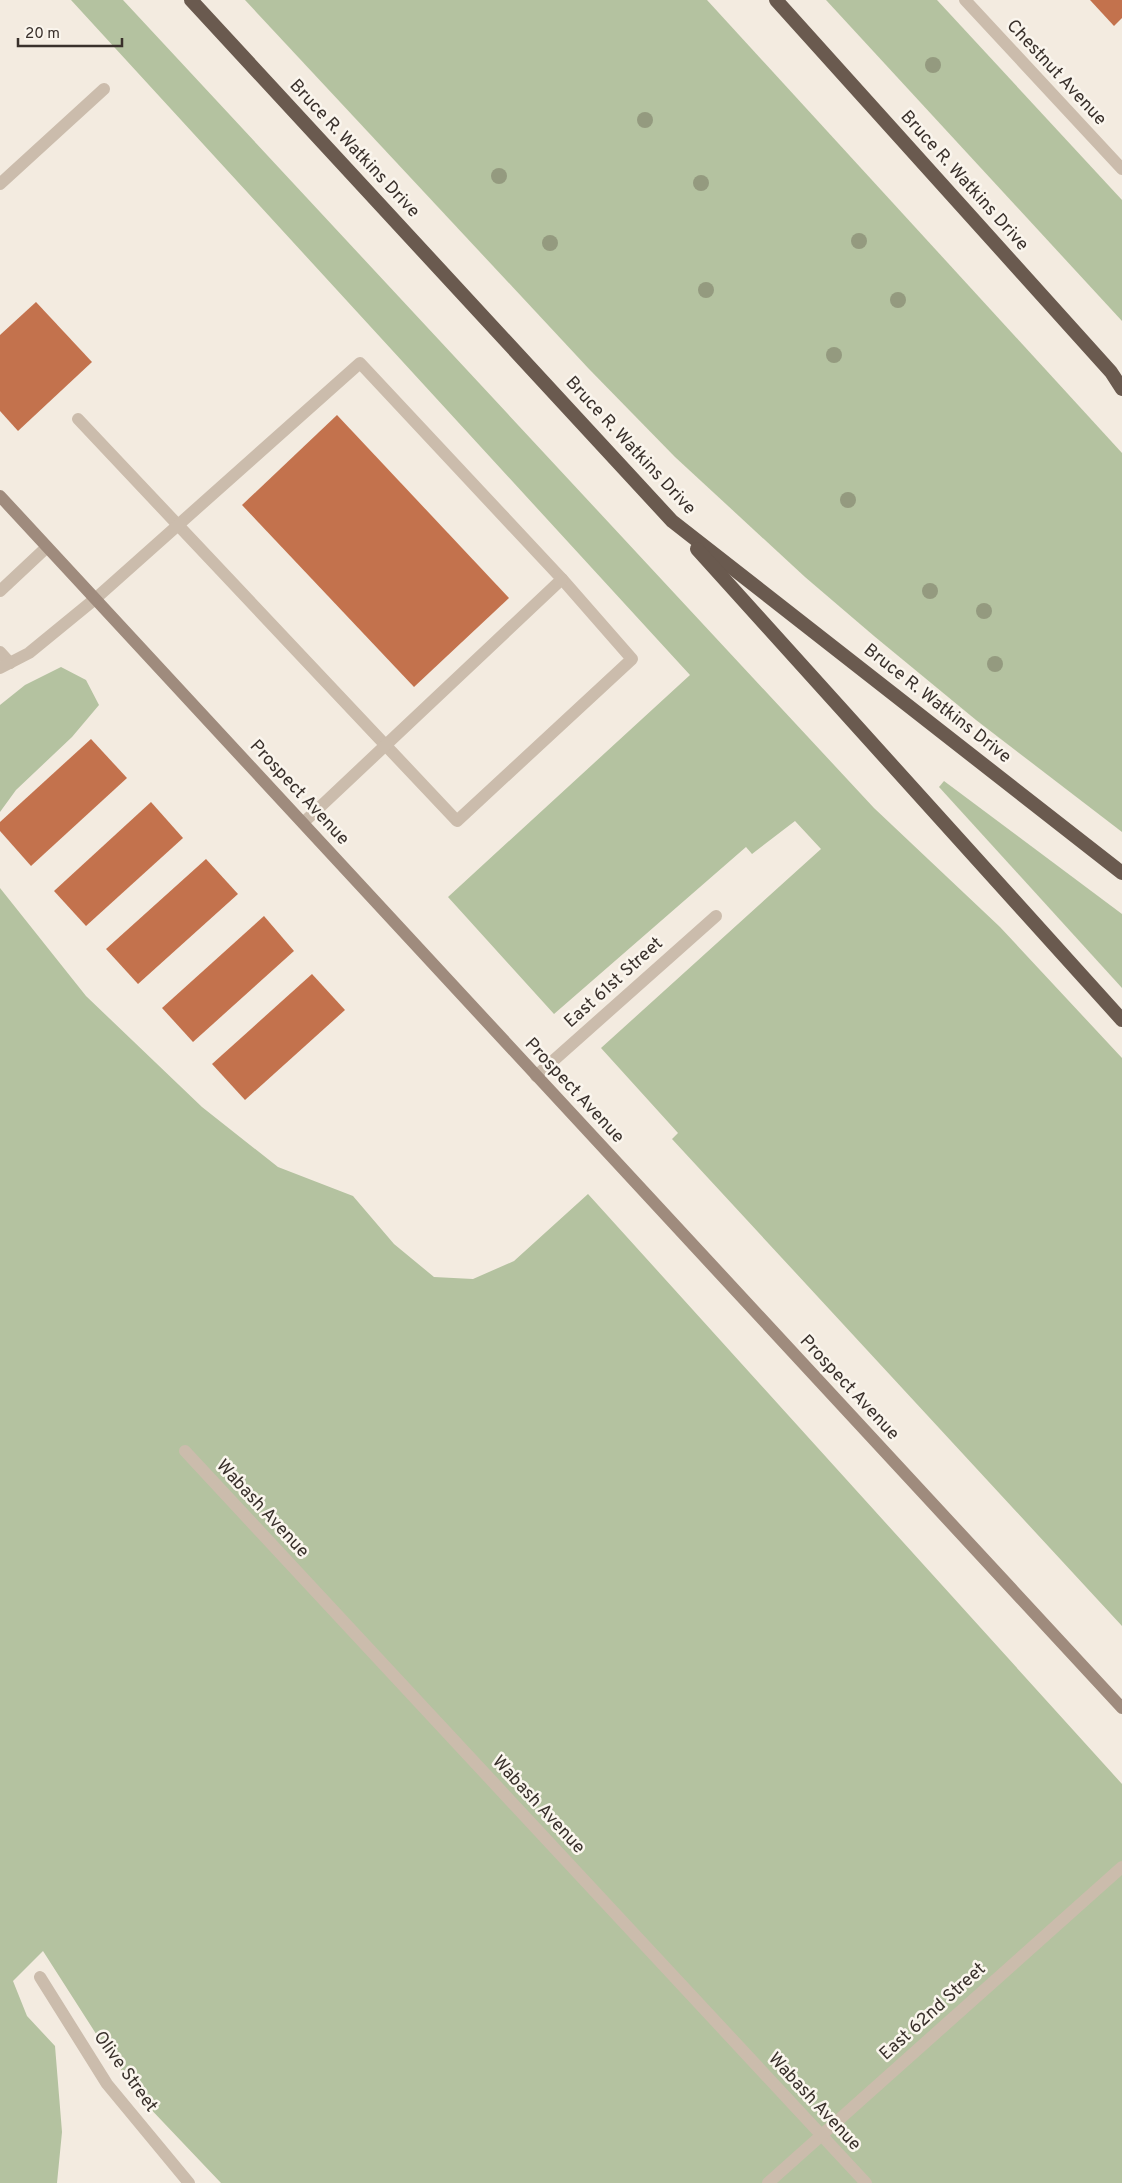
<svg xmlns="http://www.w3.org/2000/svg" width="1122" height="2183" font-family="Overpass,sans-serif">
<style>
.green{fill:#b4c2a0}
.building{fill:#c3724d}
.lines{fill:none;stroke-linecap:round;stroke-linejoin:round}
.service{stroke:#cbbcac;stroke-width:12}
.minor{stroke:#cbbcac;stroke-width:12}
.secondary{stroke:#9f8b7d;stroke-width:12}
.trunk{stroke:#6a5a4f;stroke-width:14}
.tree{fill:#949a7f}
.labels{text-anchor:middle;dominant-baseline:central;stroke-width:5;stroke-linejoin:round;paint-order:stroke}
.street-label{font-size:18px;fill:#39302b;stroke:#faf5ed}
</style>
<rect width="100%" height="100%" fill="#f3ebe0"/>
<!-- green -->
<g class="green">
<path d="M71,0H123L874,808L1000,927L1122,1058V1626L672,1139L678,1133L601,1048L821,849L795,821L752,854L746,847L554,1014L448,897L690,675Z"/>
<path d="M245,0H707L1122,453V832L976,720L874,636L805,577L675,457L589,369Z"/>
<path d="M826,0H937L1122,200V321Z"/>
<path d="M61,667L86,680L99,705L72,737L16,790L0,812V705L25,685Z"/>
<path d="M944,781L1122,914V988L939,787Z"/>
<path d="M0,888L86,996L202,1107L278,1167L353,1196L394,1244L434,1277L473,1279L514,1261L588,1194L1122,1784V2183H221L144,2102L100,2040L43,1951L13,1981L27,2016L55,2046L62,2132L57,2183H0Z"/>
</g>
<!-- building -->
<g class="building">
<path d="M1090,0H1122V18L1114,26Z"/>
<path d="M36,302L92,362L18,431L0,411V335Z"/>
<path d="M337,415L509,598L414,687L242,505Z"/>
<path d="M91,739L127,778L31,866L0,831V822Z"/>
<path d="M151,802L183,838L86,926L54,891Z"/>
<path d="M206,859L238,894L138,984L106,949Z"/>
<path d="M264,916L294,951L193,1042L162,1008Z"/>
<path d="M312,974L345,1010L245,1100L212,1064Z"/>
</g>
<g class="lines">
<!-- service -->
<g class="service">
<path d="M78,419L457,821L632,659L562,579"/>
<path d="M0,591L47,547"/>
<path d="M0,652L10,663"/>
<path d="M0,668L29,653L95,599L360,363L562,579L303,823"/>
</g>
<!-- minor -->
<g class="minor">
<path d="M965,0L1122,169"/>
<path d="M0,184L104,89"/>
<path d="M536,1076L716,916"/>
<path d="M185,1451L866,2183"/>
<path d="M40,1977L107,2084L189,2183"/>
<path d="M768,2183L1122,1867"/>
</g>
<!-- secondary -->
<path class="secondary" d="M0,496L1122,1708"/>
<!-- trunk -->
<g class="trunk">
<path d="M191,0L672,521L1122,873"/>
<path d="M776,0L1111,372L1122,389"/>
<path d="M697,549L1122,1020"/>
</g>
</g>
<!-- trees -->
<g class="tree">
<circle cx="933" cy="65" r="8"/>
<circle cx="645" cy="120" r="8"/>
<circle cx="499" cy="176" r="8"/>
<circle cx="701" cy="183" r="8"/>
<circle cx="859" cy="241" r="8"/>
<circle cx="550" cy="243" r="8"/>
<circle cx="706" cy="290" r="8"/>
<circle cx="898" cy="300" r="8"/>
<circle cx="834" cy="355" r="8"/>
<circle cx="848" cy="500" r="8"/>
<circle cx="930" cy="591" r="8"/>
<circle cx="984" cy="611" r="8"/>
<circle cx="995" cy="664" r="8"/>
</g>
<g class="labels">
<!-- street labels -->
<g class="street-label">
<text transform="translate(1056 73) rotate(47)">Chestnut Avenue</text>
<text transform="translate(354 149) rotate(47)">Bruce R. Watkins Drive</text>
<text transform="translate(964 181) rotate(48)">Bruce R. Watkins Drive</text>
<text transform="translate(630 446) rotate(47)">Bruce R. Watkins Drive</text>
<text transform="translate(937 704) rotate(38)">Bruce R. Watkins Drive</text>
<text transform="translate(299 793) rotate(47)">Prospect Avenue</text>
<text transform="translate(614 983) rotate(-42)">East 61st Street</text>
<text transform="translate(574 1091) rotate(47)">Prospect Avenue</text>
<text transform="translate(849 1388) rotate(47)">Prospect Avenue</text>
<text transform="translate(262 1509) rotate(47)">Wabash Avenue</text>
<text transform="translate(538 1805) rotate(47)">Wabash Avenue</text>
<text transform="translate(933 2012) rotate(-42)">East 62nd Street</text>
<text transform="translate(125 2072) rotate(54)">Olive Street</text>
<text transform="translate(814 2102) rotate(47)">Wabash Avenue</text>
</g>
</g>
<!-- scale -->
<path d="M18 38v8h104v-8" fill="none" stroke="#39302b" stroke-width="2.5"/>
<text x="25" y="38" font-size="15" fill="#39302b" stroke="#faf5ed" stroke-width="4" paint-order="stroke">20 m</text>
</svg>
